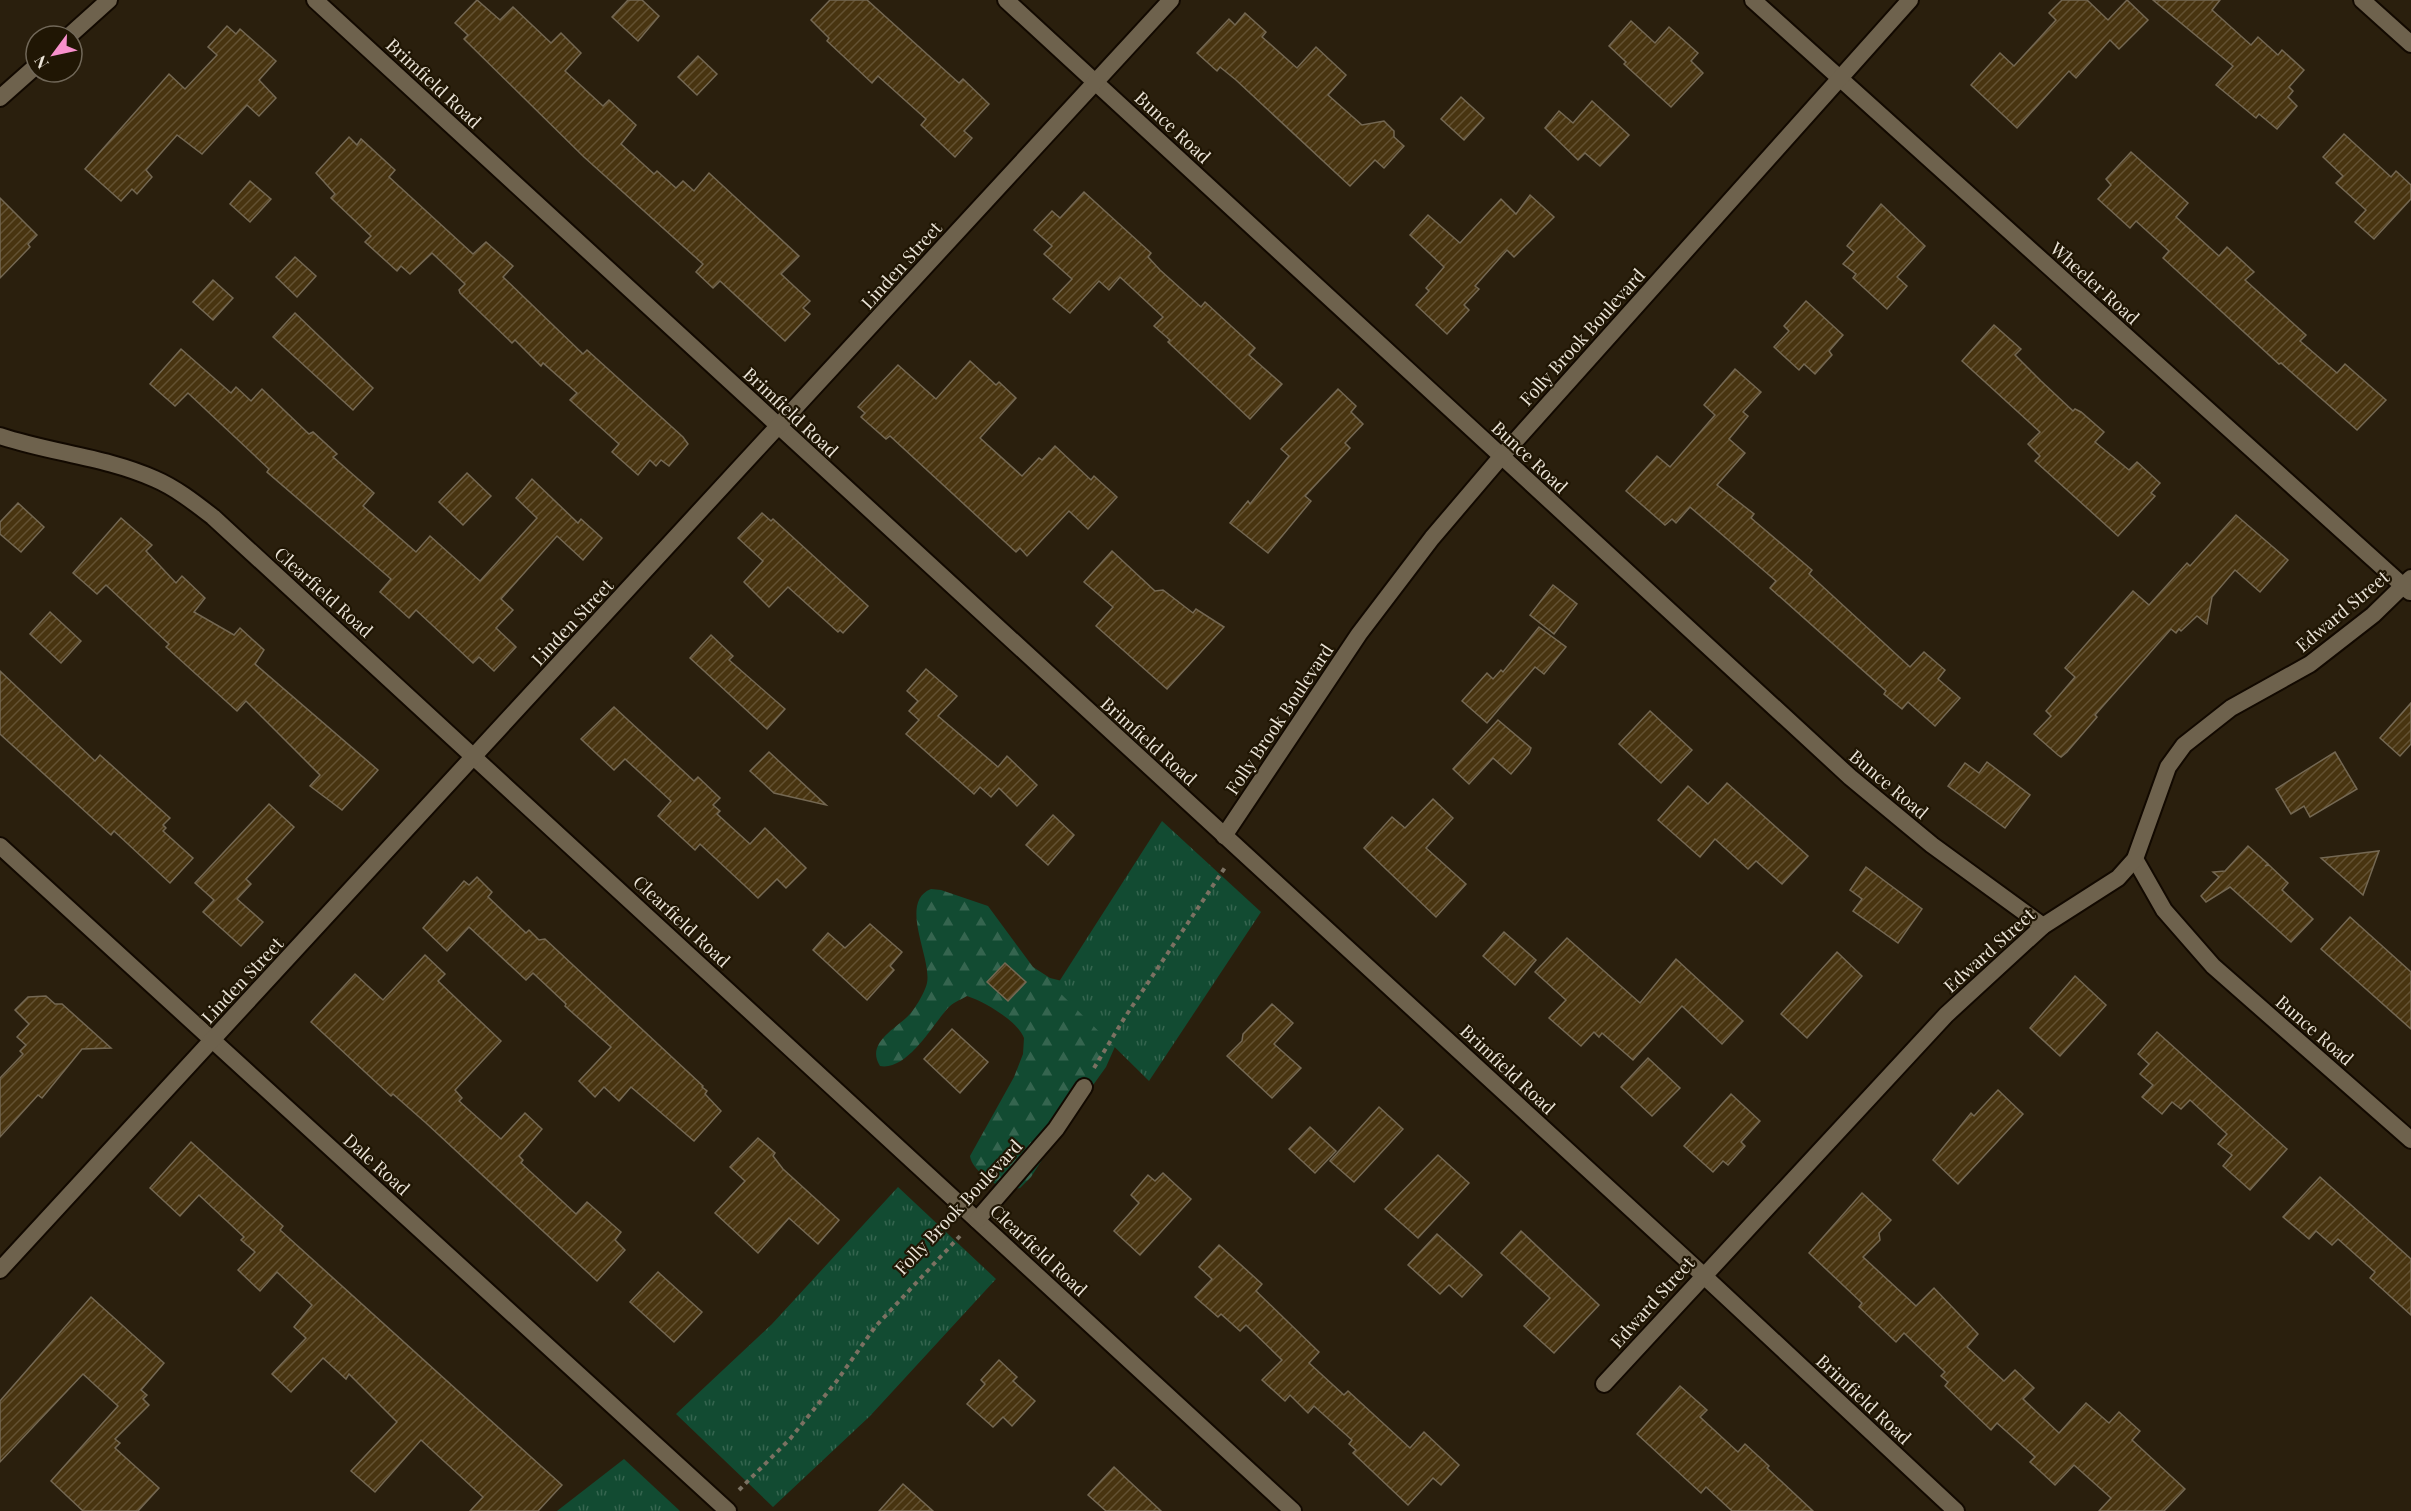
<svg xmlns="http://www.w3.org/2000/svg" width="2411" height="1511" font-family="'Playfair Display',serif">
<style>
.forest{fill:url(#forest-firs)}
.park{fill:url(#park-tufts)}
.building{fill:url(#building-hatch);stroke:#746853;stroke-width:1.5}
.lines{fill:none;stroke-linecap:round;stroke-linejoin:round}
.minor-casing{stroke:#120900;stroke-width:20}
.tertiary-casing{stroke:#120900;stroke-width:20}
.secondary-casing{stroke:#120900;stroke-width:20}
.path{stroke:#7b7162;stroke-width:4;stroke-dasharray:4.5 4.5;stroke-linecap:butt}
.minor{stroke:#6e624d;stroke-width:16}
.tertiary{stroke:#6e624d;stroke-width:16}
.secondary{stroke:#6e624d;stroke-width:16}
.labels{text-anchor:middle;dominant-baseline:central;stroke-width:4.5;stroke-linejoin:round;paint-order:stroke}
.street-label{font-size:18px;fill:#ebe4d8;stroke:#201604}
</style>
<defs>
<pattern id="forest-firs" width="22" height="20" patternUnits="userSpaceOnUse" patternTransform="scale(1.5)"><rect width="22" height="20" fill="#124b32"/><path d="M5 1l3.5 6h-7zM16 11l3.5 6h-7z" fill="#35654f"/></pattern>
<pattern id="park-tufts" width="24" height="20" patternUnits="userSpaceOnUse" patternTransform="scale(1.5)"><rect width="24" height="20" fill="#124b32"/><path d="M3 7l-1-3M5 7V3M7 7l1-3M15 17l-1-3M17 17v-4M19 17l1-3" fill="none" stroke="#35654f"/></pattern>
<pattern id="building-hatch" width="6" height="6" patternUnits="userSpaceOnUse" patternTransform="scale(1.5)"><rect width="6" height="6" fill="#483410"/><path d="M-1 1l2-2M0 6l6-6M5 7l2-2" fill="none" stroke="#635132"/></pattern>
</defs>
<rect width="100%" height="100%" fill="#2a1f0d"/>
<!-- forest -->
<path class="forest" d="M931,889L941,890L988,906L1033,967L1050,978L1066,982L1121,1033L1106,1067L1068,1120L1031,1177L1020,1188L1005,1191C994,1182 972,1171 970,1156L1014,1077L1023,1054L1024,1038C1018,1021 983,1001 967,996C960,1000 952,1003 947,1009C932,1026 907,1071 880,1066C865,1043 897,1028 909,1015C915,1009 925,992 927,983C932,958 898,902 931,889Z"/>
<!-- park -->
<g class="park">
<path d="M1162,821L1261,912L1149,1081L1055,988Z"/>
<path d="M898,1187L996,1279L870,1416L773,1507L676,1414L772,1324Z"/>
<path d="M624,1459L680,1511H557Z"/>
</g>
<!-- building -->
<g class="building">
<path d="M477,0L500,20L513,7L551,43L561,33L581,53L565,71L603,106L609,100L636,125L621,144L654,174L657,171L676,188L683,181L694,191L709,173L799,256L781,274L810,301L803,308L810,314L785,341L720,281L713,288L696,272L703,264L584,157L464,39L468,35L455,23Z"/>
<path d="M628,0H642L659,16L638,41L612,17Z"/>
<path d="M830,0H867L959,83L963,79L989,104L964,131L972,138L955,157L921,125L926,119L878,76L872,83L827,41L829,38L811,20Z"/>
<path d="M2062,0H2087L2108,20L2127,0L2148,20L2119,49L2110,40L2076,78L2069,71L2017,128L1971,85L2000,53L2014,66L2056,20L2049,13Z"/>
<path d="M2153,0H2220L2212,10L2251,45L2258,37L2278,55L2282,50L2304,70L2289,87L2293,91L2288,97L2297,106L2277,129L2259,114L2256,118L2216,85L2233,66Z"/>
<path d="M1245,13L1266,32L1262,37L1297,68L1316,47L1346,75L1328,95L1362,125L1384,121L1394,131V137L1404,146L1384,168L1375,160L1350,186L1236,80L1220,67L1217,71L1197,53L1229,19L1235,25Z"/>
<path d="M1631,21L1655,43L1669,27L1698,53L1691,61L1703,73L1671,107L1624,64L1626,62L1609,46Z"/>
<path d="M227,26L236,34L240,29L276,61L259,80L276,98L259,116L247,105L202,154L177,135L146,170L152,177L137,194L132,189L121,201L85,169L169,74L185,89L217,55L208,47Z"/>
<path d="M698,56L717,74L697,95L678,77Z"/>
<path d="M1461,97L1484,118L1464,140L1441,119Z"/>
<path d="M1592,101L1629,135L1600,166L1585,153L1578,160L1545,128L1559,111L1573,123Z"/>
<path d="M2344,134L2391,177L2396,171L2411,185V199L2374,239L2355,222L2366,210L2336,183L2343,176L2323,157Z"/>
<path d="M349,137L357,145L361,139L395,170L389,177L473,254L486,242L513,266L503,277L583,354L587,350L683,437L688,444L669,466L661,460L656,466L650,460L638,475L612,452L619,444L570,400L577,393L543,363L541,366L515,340L512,343L460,293L459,290L465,284L432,253L410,274L401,266L397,271L365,242L371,236L331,198L335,194L316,173Z"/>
<path d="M2131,152L2188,203L2176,217L2219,256L2227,247L2254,272L2245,280L2306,335L2300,341L2337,373L2345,364L2386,400L2357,430L2281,363L2279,364L2163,258L2169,251L2136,221L2130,228L2098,199L2111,185L2106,179Z"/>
<path d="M250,181L271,199L250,222L230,204Z"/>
<path d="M1084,192L1151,253L1148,257L1160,270L1201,307L1205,302L1255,348L1249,355L1282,384L1250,419L1168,342L1170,340L1154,326L1163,317L1120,277L1109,290L1099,281L1070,313L1053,299L1072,279L1044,254L1052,246L1034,230L1052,211L1060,218Z"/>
<path d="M1530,195L1554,217L1514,257L1507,250L1475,286L1479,289L1464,305L1469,310L1447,334L1416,305L1429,291L1426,288L1444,267L1410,235L1428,215L1460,243L1501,199L1516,214Z"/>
<path d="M0,198L37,235L28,244L30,247L0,278Z"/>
<path d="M1881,204L1925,246L1897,277L1907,286L1887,309L1853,278L1856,274L1843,264L1854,252L1847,246Z"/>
<path d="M295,257L316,276L297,297L276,277Z"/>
<path d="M213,280L233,298L213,320L193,302Z"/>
<path d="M1806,301L1843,335L1829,351L1832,355L1815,374L1804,364L1799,370L1774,347L1789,331L1784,326Z"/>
<path d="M295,313L373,388L353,410L273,337Z"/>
<path d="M1994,325L2021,349L2015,355L2041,381L2073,411L2075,409L2081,412L2104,432L2095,442L2129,470L2137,462L2160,483L2151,493L2155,496L2118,536L2035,461L2040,456L2028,444L2040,432L1962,361Z"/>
<path d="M181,349L231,393L236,387L251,401L262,389L309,434L313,432L337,454L333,457L374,493L363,506L416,552L430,536L480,581L537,518L516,498L532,479L578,523L581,519L602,538L583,560L557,536L501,599L513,610L496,628L516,647L494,671L479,657L473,663L416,610L409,618L380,592L391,579L267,472L269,469L188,393L175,406L150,384Z"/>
<path d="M970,361L996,385L999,382L1016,398L980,438L1022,476L1039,458L1042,460L1055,446L1091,480L1094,476L1117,497L1088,529L1069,511L1027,556L1020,548L1016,552L890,436L886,439L861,417L865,413L858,407L898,365L936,399Z"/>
<path d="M1735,369L1761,392L1743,412L1748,416L1729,439L1745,453L1717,485L1754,514L1751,518L1812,570L1809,574L1910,667L1924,652L1945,670L1938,679L1960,698L1935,726L1908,702L1902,709L1884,694L1886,691L1770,588L1776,581L1690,507L1676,523L1672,519L1665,525L1626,491L1657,456L1670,467L1715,415L1704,405Z"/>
<path d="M1338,389L1356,406L1351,412L1363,424L1345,443L1350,448L1305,496L1311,501L1268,553L1230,523L1248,501L1250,504L1289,456L1281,449Z"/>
<path d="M467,473L491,496L463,525L439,502Z"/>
<path d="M18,503L44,527L21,552L0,534V522Z"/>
<path d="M762,513L771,521L773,519L868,606L843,633L840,630L838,632L788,587L769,607L744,582L763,561L738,538Z"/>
<path d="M2236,515L2288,560L2260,592L2235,570L2212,597L2207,624L2197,616L2181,631L2179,629L2176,633L2171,629L2095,715L2097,717L2067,752L2061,757L2058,755L2034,734L2051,716L2046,711L2075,677L2065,668L2133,591L2149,605L2187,563L2190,566Z"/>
<path d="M121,518L152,545L146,551L176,583L182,576L205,598L194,612L234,635L240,628L264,650L255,664L378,770L342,810L310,786L320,775L246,701L237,711L166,647L169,644L106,585L97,594L73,573Z"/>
<path d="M1112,551L1155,591L1163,590L1193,613L1196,609L1224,627L1167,689L1096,626L1113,607L1084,582Z"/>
<path d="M1553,585L1577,604L1554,634L1530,615Z"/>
<path d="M50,612L81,641L61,663L30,634Z"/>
<path d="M1539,627L1566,647L1544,674L1535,667L1487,723L1462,701L1487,673L1493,679L1501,670L1503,672Z"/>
<path d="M711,635L733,656L729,660L785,709L767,729L690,658Z"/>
<path d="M926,669L957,696L938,716L998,767L1007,756L1037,785L1017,806L999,788L991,797L980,787L974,794L906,734L919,720L909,711L918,701L907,691Z"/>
<path d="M0,671L95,761L100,755L170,818L163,825L166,828L163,831L193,858L170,883L114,831L111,835L0,734Z"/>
<path d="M2411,703V744L2400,756L2380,738Z"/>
<path d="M614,707L694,781L698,777L720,798L713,805L720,811L717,814L750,844L765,828L806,868L786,888L777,879L758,898L700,844L695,850L658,816L671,801L625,759L614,770L581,739Z"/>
<path d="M1650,711L1692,750L1661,783L1619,744Z"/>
<path d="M1498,720L1531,748L1529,753L1511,774L1493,758L1469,784L1453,769Z"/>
<path d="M769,752L826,805L774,793L750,771Z"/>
<path d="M2335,752L2357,789L2310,817L2304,806L2291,814L2276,789Z"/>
<path d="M1987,762L2030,795L2005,828L1948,786L1965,763L1979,773Z"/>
<path d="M1727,783L1808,856L1782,884L1756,861L1748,869L1715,839L1700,857L1658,820L1688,786L1708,804Z"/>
<path d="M1433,799L1453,818L1426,848L1466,884L1436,917L1364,848L1392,817L1405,828Z"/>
<path d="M269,804L294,827L246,879L251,884L237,899L263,922L241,946L203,912L214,900L195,883Z"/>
<path d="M1053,815L1074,835L1048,865L1026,845Z"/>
<path d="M2248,846L2268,864L2265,866L2269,865L2288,883L2282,890L2313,919L2291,942L2230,887L2206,902L2201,896L2219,877L2213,872L2225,871Z"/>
<path d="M2379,851L2363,895L2321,858Z"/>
<path d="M1866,867L1922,909L1898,943L1853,911L1862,899L1850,890Z"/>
<path d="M477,877L492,892L488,897L526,933L529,930L539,940L545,939L703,1086L702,1087L707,1091L705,1094L721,1111L694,1141L631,1087L619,1101L604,1087L595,1097L579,1081L611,1047L565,1006L566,1004L533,973L526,980L469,927L447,951L423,928L464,881L469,885Z"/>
<path d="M2350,917L2411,972V1029L2321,949Z"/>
<path d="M870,924L902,952L890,966L894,970L867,1000L813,950L828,933L845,948Z"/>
<path d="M1504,932L1536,960L1515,985L1483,956Z"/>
<path d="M1567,938L1640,1003L1676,959L1743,1021L1722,1044L1682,1006L1633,1060L1602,1033L1599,1037L1594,1032L1581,1046L1549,1018L1566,1000L1535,972Z"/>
<path d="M1837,952L1862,976L1807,1038L1781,1014Z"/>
<path d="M425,955L445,974L438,981L501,1041L455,1090L462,1098L459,1101L501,1139L525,1113L542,1129L519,1156L523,1160L521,1163L576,1214L587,1202L621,1232L615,1240L625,1250L597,1281L426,1123L393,1094L391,1096L311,1022L355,974L383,1000Z"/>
<path d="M1005,963L1026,982L1008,1001L987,982Z"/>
<path d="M2075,976L2106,1005L2060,1056L2030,1028Z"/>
<path d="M46,996L55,1004H62L111,1048L82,1049L42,1098L38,1095L0,1137V1078L23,1054L20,1051L26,1045L17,1037L29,1024L15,1010L28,997Z"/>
<path d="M1272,1004L1293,1023L1274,1044L1301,1068L1272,1098L1227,1056L1242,1041L1243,1034Z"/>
<path d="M952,1029L988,1062L960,1093L924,1059Z"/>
<path d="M2157,1032L2287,1149L2250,1190L2223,1166L2232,1155L2218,1144L2227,1134L2190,1100L2181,1109L2172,1102L2162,1114L2142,1097L2153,1085L2140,1074L2149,1064L2138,1054Z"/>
<path d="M1648,1058L1680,1088L1652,1116L1621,1087Z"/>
<path d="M1998,1090L2023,1114L1958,1184L1933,1160L1971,1113L1974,1116Z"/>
<path d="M1731,1094L1760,1121L1741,1142L1745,1146L1728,1165L1723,1161L1713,1172L1684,1146Z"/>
<path d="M1379,1107L1403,1129L1354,1182L1330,1161Z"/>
<path d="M1310,1127L1336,1151L1315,1173L1289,1149Z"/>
<path d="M758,1138L775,1153L773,1156L783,1169L839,1220L818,1244L789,1218L758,1253L715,1213L745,1181L730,1167Z"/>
<path d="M191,1142L283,1226L280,1230L562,1485L538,1511H470L483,1497L421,1440L375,1492L351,1471L397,1422L349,1374L346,1379L323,1358L291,1392L272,1374L306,1338L294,1327L312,1305L277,1272L260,1291L238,1270L255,1252L241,1240L244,1237L199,1195L180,1216L150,1188Z"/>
<path d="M1438,1155L1469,1183L1418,1238L1385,1209Z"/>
<path d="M1163,1173L1191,1199L1140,1255L1114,1231L1139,1203L1131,1195L1148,1175L1155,1181Z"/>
<path d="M2320,1177L2411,1259V1315L2370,1278L2375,1272L2338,1239L2332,1245L2316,1231L2309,1239L2283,1217Z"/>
<path d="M1862,1193L1891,1220L1879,1233L1880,1240L1863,1257L1916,1306L1934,1288L1978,1334L1967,1347L2004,1381L2015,1370L2034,1388L2023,1399L2059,1433L2086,1403L2109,1423L2119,1412L2140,1431L2132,1440L2185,1489L2164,1511H2099L2111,1498L2074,1465L2055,1485L2030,1462L2035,1457L1997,1423L1991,1430L1945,1386L1948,1382L1941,1376L1945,1372L1904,1333L1896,1342L1859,1307L1862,1303L1809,1253Z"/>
<path d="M1521,1231L1599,1305L1554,1353L1524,1326L1550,1298L1501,1253Z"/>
<path d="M1437,1234L1482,1275L1462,1297L1449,1285L1440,1294L1408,1265Z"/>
<path d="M1219,1245L1262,1284L1256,1291L1319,1352L1309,1363L1344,1395L1348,1391L1410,1448L1424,1432L1459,1465L1441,1485L1433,1478L1408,1505L1353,1453L1356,1450L1349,1444L1352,1440L1314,1406L1308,1413L1290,1395L1285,1401L1262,1380L1282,1360L1246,1325L1240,1331L1221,1314L1218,1317L1195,1297L1212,1279L1199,1267Z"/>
<path d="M658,1272L702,1312L674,1342L630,1302Z"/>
<path d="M91,1297L164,1363L141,1390L147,1395L143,1399L149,1405L115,1439L120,1443L115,1448L159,1488L138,1511H83L51,1481L118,1406L83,1374L0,1462V1401Z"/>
<path d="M999,1360L1017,1377L1013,1381L1035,1401L1012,1426L1003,1417L993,1427L967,1404L985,1384L981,1380Z"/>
<path d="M1680,1386L1707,1410L1700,1417L1738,1452L1745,1444L1769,1466L1767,1468L1813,1511H1732L1706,1487L1701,1493L1637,1434Z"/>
<path d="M1114,1467L1161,1511H1106L1088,1495Z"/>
<path d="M903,1484L933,1511H879Z"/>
</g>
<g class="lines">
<!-- minor casing -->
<g class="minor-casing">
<g id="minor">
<path d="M315,0L1703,1275L1956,1511"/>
<path d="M1006,0L1850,777L1932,845L2043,926"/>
<path d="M1753,0L2410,592"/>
<path d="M0,436C51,453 106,457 155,479C176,488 195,503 213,517L1293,1511"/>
<path d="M1224,836L1359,634L1432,538L1501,457L1910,0"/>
<path d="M0,846L728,1511"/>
<path d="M2135,859L2164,910L2213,966L2411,1140"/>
<path d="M977,1220L1056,1129L1084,1087"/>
<path d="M0,1270L1171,0"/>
<path d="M1604,1384L1946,1015L2043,926L2118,878L2135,859L2168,767L2184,745L2231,708L2310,664L2373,615L2411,578"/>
</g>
</g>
<!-- tertiary casing -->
<g class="tertiary-casing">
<g id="tertiary">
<path d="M69,36L109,0"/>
<path d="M0,98L36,66"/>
</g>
</g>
<!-- secondary casing -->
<g class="secondary-casing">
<path id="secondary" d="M2362,0L2411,44"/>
</g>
<!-- path -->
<g class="path">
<path d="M1094,1068L1125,1017L1226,866"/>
<path d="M739,1490L790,1439L836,1382L875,1327L960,1236"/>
</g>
<!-- minor -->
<use href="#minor" class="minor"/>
<!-- tertiary -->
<use href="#tertiary" class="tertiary"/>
<!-- secondary -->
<use href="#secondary" class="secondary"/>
</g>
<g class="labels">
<!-- street labels -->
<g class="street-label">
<text transform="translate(434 83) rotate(43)">Brimfield Road</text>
<text transform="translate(1173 127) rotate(43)">Bunce Road</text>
<text transform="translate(901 265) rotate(-48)">Linden Street</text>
<text transform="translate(2095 283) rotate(42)">Wheeler Road</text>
<text transform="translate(1582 337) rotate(-48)">Folly Brook Boulevard</text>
<text transform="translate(791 412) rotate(43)">Brimfield Road</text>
<text transform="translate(1530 457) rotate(43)">Bunce Road</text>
<text transform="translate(324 592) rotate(42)">Clearfield Road</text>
<text transform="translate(2342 611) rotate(-40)">Edward Street</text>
<text transform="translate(572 622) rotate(-47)">Linden Street</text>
<text transform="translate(1279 719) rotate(-56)">Folly Brook Boulevard</text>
<text transform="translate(1149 741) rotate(42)">Brimfield Road</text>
<text transform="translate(1889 784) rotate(40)">Bunce Road</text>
<text transform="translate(682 921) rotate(43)">Clearfield Road</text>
<text transform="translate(1989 950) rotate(-42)">Edward Street</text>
<text transform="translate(242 980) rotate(-47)">Linden Street</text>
<text transform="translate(2315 1030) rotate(41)">Bunce Road</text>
<text transform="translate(1508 1069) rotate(43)">Brimfield Road</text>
<text transform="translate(377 1164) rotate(42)">Dale Road</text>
<text transform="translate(958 1207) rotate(-47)">Folly Brook Boulevard</text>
<text transform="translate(1039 1250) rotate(43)">Clearfield Road</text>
<text transform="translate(1652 1302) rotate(-48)">Edward Street</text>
<text transform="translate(1864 1399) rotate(43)">Brimfield Road</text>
</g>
</g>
<!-- north arrow -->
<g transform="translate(54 54) rotate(237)"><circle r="28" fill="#201604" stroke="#716859" stroke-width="1.5"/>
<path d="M0-4.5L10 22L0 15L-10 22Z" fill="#f890cc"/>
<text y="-9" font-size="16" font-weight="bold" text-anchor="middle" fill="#ebe4d8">N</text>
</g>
</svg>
